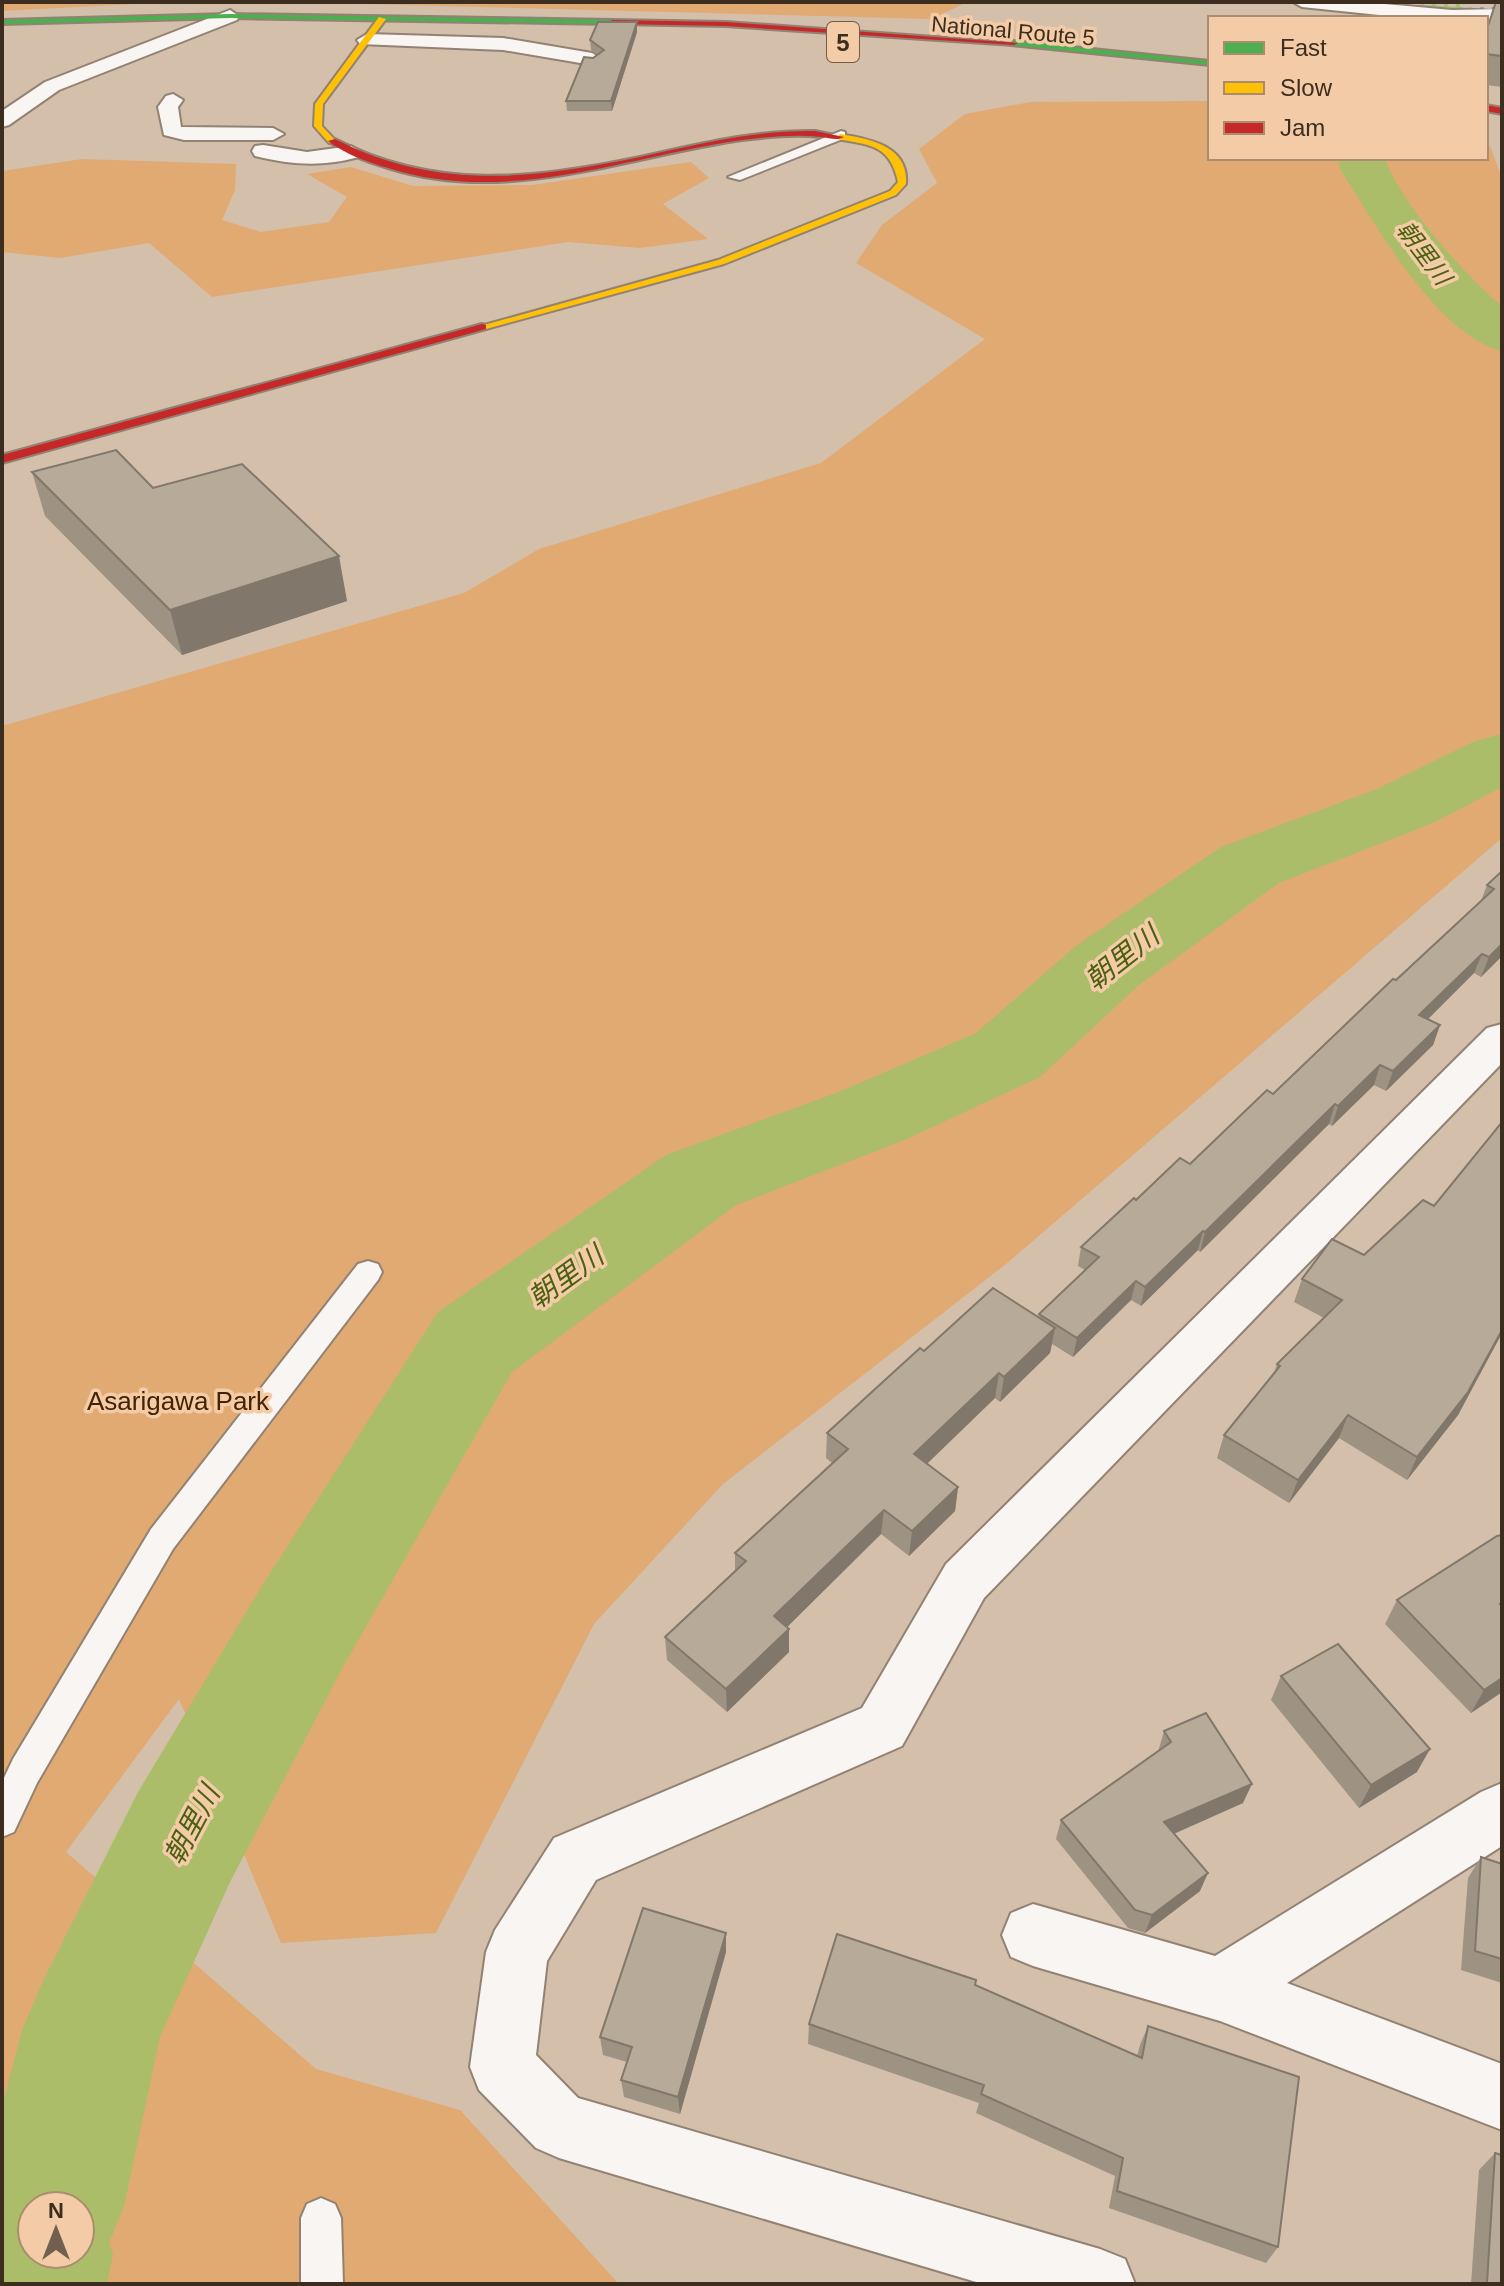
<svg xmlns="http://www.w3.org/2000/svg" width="1504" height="2286" font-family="Arial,'Noto Sans JP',sans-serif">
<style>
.green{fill:#e0aa72;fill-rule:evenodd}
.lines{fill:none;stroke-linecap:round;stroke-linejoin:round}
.river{fill:#abbd69;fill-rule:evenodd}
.lane-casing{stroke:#928273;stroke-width:4}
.street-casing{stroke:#928273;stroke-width:4}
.fast-casing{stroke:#928273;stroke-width:4}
.slow-casing{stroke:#928273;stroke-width:4}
.jam-casing{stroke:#928273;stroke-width:4}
.lane{fill:#f9f5f2;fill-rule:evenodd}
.street{fill:#f9f5f2;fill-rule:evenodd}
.fast{fill:#4caf50;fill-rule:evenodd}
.slow{fill:#ffc107;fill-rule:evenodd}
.jam{fill:#c62828;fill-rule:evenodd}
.rail{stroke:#c8c2bd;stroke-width:3;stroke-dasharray:8 4;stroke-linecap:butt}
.wall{fill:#9e9283}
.shaded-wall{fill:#81776a}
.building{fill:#b8aa98;stroke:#81776a;stroke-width:2}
.labels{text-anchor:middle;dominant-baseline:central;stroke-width:7;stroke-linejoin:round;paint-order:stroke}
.far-street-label{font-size:22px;fill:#3c2d1e;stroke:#f3cba6}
.shield{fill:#f3cba6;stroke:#735c47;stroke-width:2}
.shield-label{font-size:24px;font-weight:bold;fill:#3c2d1e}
.far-water-label{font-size:24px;font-style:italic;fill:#4b6011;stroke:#f3cba6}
.park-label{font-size:26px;fill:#442300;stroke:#f3cba6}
.water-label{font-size:28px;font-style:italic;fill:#4b6011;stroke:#f3cba6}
</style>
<rect width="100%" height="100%" fill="#d4bfab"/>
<!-- green -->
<g class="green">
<path d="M2,2H271L134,4L2,11Z"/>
<path d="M289,2H968L931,19Z"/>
<path d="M1210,101V158H1486V145L1490,146L1502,178V838L1006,1264L723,1484L594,1624L436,1933L281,1943L179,1699L66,1852L316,2069L460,2110L619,2284H2V726L464,593L539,549L821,463L985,339L856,263L882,225L937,183L919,149L965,114L1031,102ZM32,2206H80V2254H32Z"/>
<path d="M82,159L236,164L235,190L222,220L261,232L329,222L347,197L307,174L351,167L413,186L532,185L691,162L709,178L663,204L708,239L640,248L568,242L212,297L149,243L60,258L2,252V171Z"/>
</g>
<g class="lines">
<!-- river -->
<g class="river">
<path d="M1426,2H1466L1457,18H1405L1411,9Z"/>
<path d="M1337,158H1385C1397,199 1468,279 1502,306V351C1437,335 1375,224 1340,169Z"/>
<path d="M1502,734V787L1433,823L1279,883L1139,985L1040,1077L902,1141L736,1205L512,1372L344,1665L230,1882L160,2037L124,2206L109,2243L113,2254L107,2284H2V2107L22,2030L43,1981L138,1792L260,1589L438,1312L666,1155L836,1093L976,1033L1077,945L1221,847L1377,789L1475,741ZM32,2206H80V2254H32Z"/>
</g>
<!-- lane casing -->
<g class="lane-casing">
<g id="lane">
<path d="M841,131L845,132V138L740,180L728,177Z"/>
<path d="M368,1261L378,1264L382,1272L378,1280L173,1549L37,1783L14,1832L2,1837V1782L13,1759L151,1529L358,1264Z"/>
<path d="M321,2198L335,2204L341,2218L343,2284H301V2218L307,2204Z"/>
</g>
</g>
<!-- street casing -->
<g class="street-casing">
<g id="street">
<path d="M1293,2H1362L1452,10L1502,9V21L1408,18L1302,7Z"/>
<path d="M230,10L239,16L237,20L59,90L9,125L2,127V111L45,82Z"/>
<path d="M367,34L503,38L592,53L602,59L592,65L503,50L360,44L357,40Z"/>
<path d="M173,94L183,100L178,107L181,127L273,128L284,134L273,140H184L164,135L158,107L166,96Z"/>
<path d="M263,145L307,152L351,146L362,152L359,157C322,167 292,165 255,156L252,151L255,146Z"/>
<path d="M1502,1024V1063L984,1598L902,1746L596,1880L547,1961L536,2055L578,2098L1100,2249L1125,2259L1135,2284H983L559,2158L536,2148L479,2090L470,2067L486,1952L495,1930L554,1838L862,1708L946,1564L1487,1028Z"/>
<path d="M1502,1783V1846L1287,1983L1502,2064V2130L1220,2021L1033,1966L1011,1957L1002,1935L1011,1913L1033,1904L1215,1956L1481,1792Z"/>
</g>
</g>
<!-- fast casing -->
<g class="fast-casing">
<g id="fast">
<path d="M230,14L614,20L618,22L614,24L230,18L2,24V20Z"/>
<path d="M1014,41L1210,61V65L1011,45Z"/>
</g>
</g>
<!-- slow casing -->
<g class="slow-casing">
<g id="slow">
<path d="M379,17L386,19L323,104L322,126L336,141L329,143L314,126L315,104Z"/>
<path d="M840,134C870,139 909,146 906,184L896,195L724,264L486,329L477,327L718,260L890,191L898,182C890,144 869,145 837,139Z"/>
</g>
</g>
<!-- jam casing -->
<g class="jam-casing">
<g id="jam">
<path d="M611,20L726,22L1018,43L1014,45L726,26L614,24Z"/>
<path d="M1486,105L1502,108V114L1486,111Z"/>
<path d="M815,131L844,137C837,141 830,138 821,137C795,134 768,137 742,140C625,157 507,206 388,168C367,162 345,154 328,141L335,139C436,191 532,179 640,157C699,144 754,130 815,131Z"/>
<path d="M482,324L486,325V329L2,463V455Z"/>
</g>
</g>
<!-- lane -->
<use href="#lane" class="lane"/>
<!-- street -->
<use href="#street" class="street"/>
<!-- fast -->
<use href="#fast" class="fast"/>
<!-- slow -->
<use href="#slow" class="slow"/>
<!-- jam -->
<use href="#jam" class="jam"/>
<!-- rail -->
<path class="rail" d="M1400,2L1502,8"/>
</g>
<!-- wall -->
<g class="wall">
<path d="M1502,2V87L1486,85V32Z"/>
<path d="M637,22V32L612,111H567L566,101L593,58L598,55L591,50L590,40Z"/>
<path d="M32,472L153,488L347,601L182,655L45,516Z"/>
<path d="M1502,871V956L1481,977L1474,973L1428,1019L1440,1025L1433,1045L1386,1091L1374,1085L1332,1126L1329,1124L1200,1252L1198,1250L1141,1306L1131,1300L1073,1357L1052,1344L1050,1353L1000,1402L995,1398L927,1464L958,1487L955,1511L909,1556L881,1534L787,1627L789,1652L727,1712L667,1660L665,1637L735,1571V1553L832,1463L826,1458L827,1433L1038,1317L1039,1314L1085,1270L1078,1266L1081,1247L1136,1200L1190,1164L1273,1094L1481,901L1487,885Z"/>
<path d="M1502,1122V1333L1458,1415L1407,1480L1339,1438L1289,1503L1217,1458L1224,1435L1274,1373L1277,1364L1324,1318L1294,1302L1302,1279L1364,1255L1434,1206Z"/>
<path d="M1397,1600L1502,1692L1471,1713L1385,1624Z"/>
<path d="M1281,1676L1417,1772L1359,1808L1271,1700Z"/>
<path d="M1164,1731L1243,1803L1174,1834L1200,1891L1145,1933L1128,1928L1056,1839L1061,1820L1158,1752Z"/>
<path d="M1481,1857L1502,1864V1983L1461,1970L1468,1878Z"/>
<path d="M726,1952L680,2114L624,2097L621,2080L627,2062L603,2055L600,2037Z"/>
<path d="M975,1985L1137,2056L1140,2045L1148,2026L1278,2247L1266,2263L1109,2208L1115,2176L976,2113L979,2103L808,2044L809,2024Z"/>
<path d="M1495,2153L1502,2284H1471L1479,2170Z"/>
</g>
<!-- shaded-wall -->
<g class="shaded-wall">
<path d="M637,22V32L612,111L611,101Z"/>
<path d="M339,556L347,601L182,655L170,610Z"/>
<path d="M1502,944V956L1481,977L1489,957Z"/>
<path d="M1482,954L1474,973L1413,1034L1419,1015Z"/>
<path d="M1440,1025L1433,1045L1386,1091L1393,1071Z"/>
<path d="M1380,1065L1374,1085L1332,1126L1338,1106Z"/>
<path d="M1335,1104L1329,1124L1200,1252L1205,1232Z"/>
<path d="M1203,1231L1198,1250L1141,1306L1145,1287Z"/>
<path d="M1136,1281L1131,1300L1073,1357L1077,1338Z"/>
<path d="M1055,1328L1050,1353L1000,1402L1004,1377Z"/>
<path d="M1502,1330V1333L1458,1415L1407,1480L1417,1457Z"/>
<path d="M999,1373L995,1398L911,1479L914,1454Z"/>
<path d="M1348,1415L1339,1438L1289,1503L1298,1480Z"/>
<path d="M958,1487L955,1511L909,1556L912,1531Z"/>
<path d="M884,1510L881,1534L774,1640V1616Z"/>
<path d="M789,1629V1652L727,1712L726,1689Z"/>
<path d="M1502,1678V1692L1471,1713L1484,1690Z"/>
<path d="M1430,1749L1417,1772L1359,1808L1371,1785Z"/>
<path d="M1252,1784L1243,1803L1157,1841L1164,1822Z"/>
<path d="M1208,1873L1200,1891L1145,1933L1152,1915Z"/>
<path d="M726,1933V1952L680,2114L678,2097Z"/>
</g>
<!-- building -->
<g class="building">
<path d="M1496,2H1502V56L1486,54V32Z"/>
<path d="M598,22H637L611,101H566L584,57L593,58L604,50L590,40Z"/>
<path d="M116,450L153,488L242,464L339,556L170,610L32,472Z"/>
<path d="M1502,871V944L1489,957L1482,954L1419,1015L1440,1025L1393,1071L1380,1065L1338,1106L1335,1104L1205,1232L1203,1231L1145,1287L1136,1281L1077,1338L1039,1314L1099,1257L1081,1247L1134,1198L1136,1200L1180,1158L1190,1164L1267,1090L1273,1094L1393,979L1396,980L1494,889L1487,885Z"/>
<path d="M1502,1122V1330L1468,1392L1417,1457L1348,1415L1298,1480L1224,1435L1280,1366L1277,1364L1342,1300L1302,1279L1332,1239L1364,1255L1423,1200L1434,1206Z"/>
<path d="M993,1288L1055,1328L1004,1377L999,1373L914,1454L958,1487L912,1531L884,1510L774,1616L789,1629L726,1689L665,1637L746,1561L735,1553L848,1449L827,1433L920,1348L924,1351Z"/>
<path d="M1502,1535V1603L1500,1604L1502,1606V1678L1484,1690L1397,1600L1497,1536Z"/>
<path d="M1338,1644L1430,1749L1371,1785L1281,1676Z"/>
<path d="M1206,1713L1252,1784L1164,1822L1208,1873L1152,1915L1135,1910L1061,1820L1171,1742L1164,1731Z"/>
<path d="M1481,1857L1502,1864V1959L1475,1951Z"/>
<path d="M643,1908L726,1933L678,2097L621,2080L632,2047L600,2037Z"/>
<path d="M837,1934L976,1980L975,1985L1142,2058L1148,2026L1299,2077L1278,2247L1117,2191L1123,2158L981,2094L984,2085L809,2024Z"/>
<path d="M1495,2153L1502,2155V2284L1487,2283Z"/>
</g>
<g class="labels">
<!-- far-street labels -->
<g class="far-street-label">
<text transform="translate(1013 31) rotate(5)">National Route 5</text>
</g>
<!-- shield labels -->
<rect class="shield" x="827" y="22" width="32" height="40" rx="6"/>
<g class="shield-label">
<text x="843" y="42">5</text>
</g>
<!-- far-water labels -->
<g class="far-water-label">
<text transform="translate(1424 253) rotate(53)">朝里川</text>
</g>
<!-- park labels -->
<g class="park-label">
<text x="178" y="1401">Asarigawa Park</text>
</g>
<!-- water labels -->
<g class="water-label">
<text transform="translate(1122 958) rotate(-38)">朝里川</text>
<text transform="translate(566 1277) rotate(-36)">朝里川</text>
<text transform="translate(192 1825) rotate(-62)">朝里川</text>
</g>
</g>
<!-- border -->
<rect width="1504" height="2286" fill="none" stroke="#3c2d1e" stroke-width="8"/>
<!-- legend -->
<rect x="1208" y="16" width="280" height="144" fill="#f3cba6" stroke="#aa8c70" stroke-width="2"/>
<rect x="1224" y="42" width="40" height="12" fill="#4caf50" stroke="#aa8c70" stroke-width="2"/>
<text x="1280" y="56" font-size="24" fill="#3c2d1e">Fast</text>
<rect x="1224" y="82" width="40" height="12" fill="#ffc107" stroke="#aa8c70" stroke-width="2"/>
<text x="1280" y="96" font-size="24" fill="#3c2d1e">Slow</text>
<rect x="1224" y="122" width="40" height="12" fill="#c62828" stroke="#aa8c70" stroke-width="2"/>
<text x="1280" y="136" font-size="24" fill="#3c2d1e">Jam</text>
<!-- north arrow -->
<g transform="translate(56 2230)"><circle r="38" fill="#f3cba6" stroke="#aa8c70" stroke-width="2"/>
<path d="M0-6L14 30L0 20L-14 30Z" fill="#71604f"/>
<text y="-12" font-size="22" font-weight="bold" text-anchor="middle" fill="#3c2d1e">N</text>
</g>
</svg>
